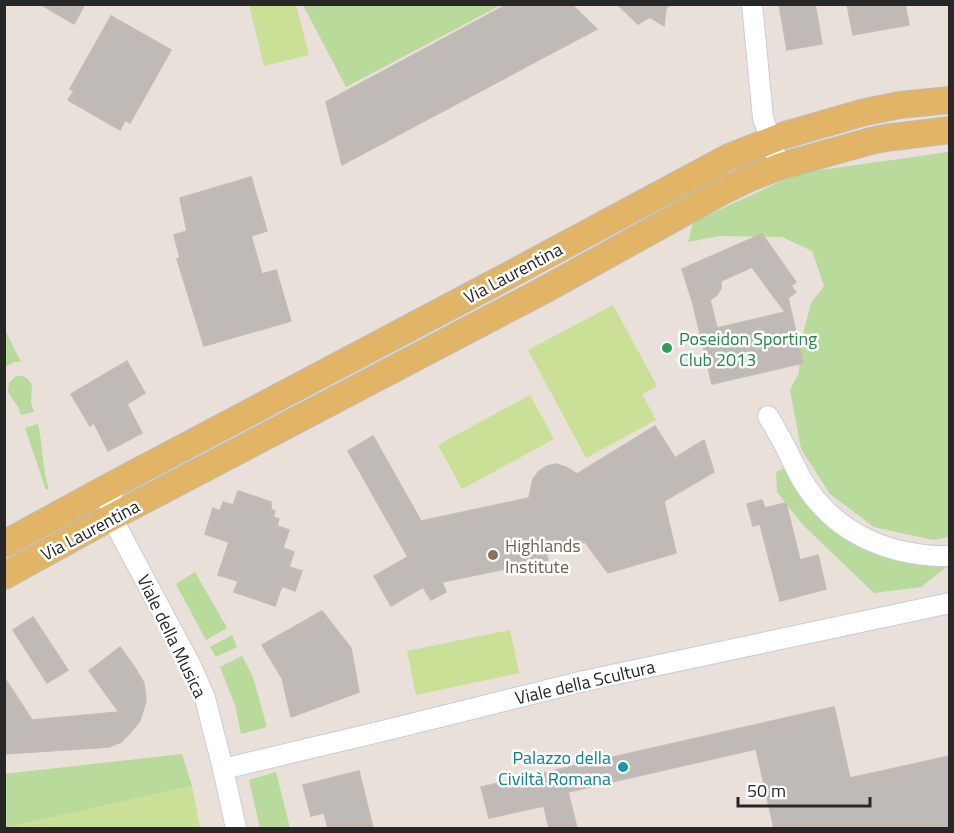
<svg xmlns="http://www.w3.org/2000/svg" width="954" height="833" font-family="'Titillium Web',sans-serif">
<style>
.green{fill:#b8da9b}
.pitch{fill:#cae097}
.building{fill:#c0bab6;stroke:#c3bbb4;stroke-width:1.5;fill-rule:evenodd}
.lines{fill:none;stroke-linecap:round;stroke-linejoin:round}
.minor-casing{stroke:#c8cdd7;stroke-width:22}
.major-casing{stroke:#bebebe;stroke-width:28}
.minor{stroke:#fff;stroke-width:20}
.major{stroke:#e1b466;stroke-width:26}
.leisure-dot{fill:#2e9e5b;stroke:#fff;stroke-width:2}
.education-dot{fill:#8d6e63;stroke:#fff;stroke-width:2}
.culture-dot{fill:#0f9aa8;stroke:#fff;stroke-width:2}
.labels{text-anchor:middle;dominant-baseline:central;stroke-width:5;stroke-linejoin:round;paint-order:stroke}
.street-label{font-size:18px;fill:#272727;stroke:#fff}
.leisure-label{font-size:18px;fill:#27864d;stroke:#fff;text-anchor:start}
.education-label{font-size:18px;fill:#785e54;stroke:#fff;text-anchor:start}
.culture-label{font-size:18px;fill:#0d838f;stroke:#fff;text-anchor:end}
</style>
<rect width="100%" height="100%" fill="#e8e0d9"/>
<!-- green -->
<g class="green">
<path d="M303,5H501L346,87Z"/>
<path d="M949,152V537L933,540L874,527L830,494L801,449L790,390L799,373L800,345L811,303L824,286L812,251L782,237L719,236L688,242L693,222L799,173Z"/>
<path d="M4,328L21,362H14L5,367Z"/>
<path d="M16,376C24,375 28,378 32,385L31,403L34,412L21,415L18,407L8,392L9,383Z"/>
<path d="M38,424C43,445 42,468 49,489L46,490L25,428Z"/>
<path d="M796,462L823,506L901,548L949,565L921,587L874,593L803,525L777,492L776,472Z"/>
<path d="M195,572L227,628L206,640L176,584Z"/>
<path d="M232,635L237,647L216,657L210,647Z"/>
<path d="M242,656L253,677L267,727L241,734L235,705L220,667Z"/>
<path d="M182,754L192,786L5,828L4,774Z"/>
<path d="M276,772L290,828H260L249,780Z"/>
</g>
<!-- pitch -->
<g class="pitch">
<path d="M249,5H296L309,55L264,66Z"/>
<path d="M613,305L657,386L642,394L656,420L586,458L528,350Z"/>
<path d="M530,395L554,439L462,489L438,445Z"/>
<path d="M510,630L519,673L416,695L407,651Z"/>
<path d="M192,786L200,828H5Z"/>
</g>
<!-- building -->
<g class="building">
<path d="M40,4H85L74,24Z"/>
<path d="M508,4H571L597,29L342,165L326,102Z"/>
<path d="M617,4H671L666,8L664,26L650,17L638,24Z"/>
<path d="M779,4H815L822,44L787,50Z"/>
<path d="M847,4H905L909,25L853,35Z"/>
<path d="M111,16L171,50L130,123L125,120L120,130L68,100L74,91L70,89Z"/>
<path d="M251,177L267,231L251,236L262,274L276,270L291,321L204,346L177,259L180,258L174,235L187,231L180,198Z"/>
<path d="M762,234L796,282L791,286L796,292L788,298L803,363L712,384L693,304L682,269ZM752,267L785,312L717,328L710,300L717,295L721,288V281Z"/>
<path d="M127,361L145,393L127,404L142,433L108,451L94,423L90,426L71,394Z"/>
<path d="M655,426L675,458L704,440L714,472L664,501L676,553L608,573L585,542L546,551L548,560L442,582L446,592L431,600L423,587L391,606L374,576L408,557L348,451L373,436L421,521L529,498L533,479L539,471L547,466L556,464L566,467L577,474Z"/>
<path d="M238,491L271,502V509L275,511L273,517L279,519L277,526L289,530L283,548L294,552L289,567L302,571L295,591L282,586L275,606L234,592L238,581L218,575L229,542L205,534L213,508L220,511L223,502L233,505Z"/>
<path d="M762,500L765,508L786,503L800,560L818,555L826,589L780,601L760,524L753,526L747,504Z"/>
<path d="M322,611L351,648L359,692L291,717L282,678L262,645Z"/>
<path d="M33,617L68,670L47,683L13,630Z"/>
<path d="M120,647L135,668L144,683L146,701L140,721L129,734L121,742L109,747L4,754V677L32,720L119,712L89,671Z"/>
<path d="M834,707L850,778L950,756V828H774L756,749L568,792L577,828H549L544,806L489,818L481,787Z"/>
<path d="M359,771L373,828H328L324,813L311,816L303,785Z"/>
</g>
<g class="lines">
<!-- minor casing -->
<g class="minor-casing">
<g id="minor">
<path d="M752,4L763,118L775,153"/>
<path d="M768,416C774,426 780,437 786,448C793,462 799,477 808,489C840,536 894,557 950,556"/>
<path d="M116,483L109,503L112,518L192,668L205,698L223,769L236,828"/>
<path d="M223,769L387,730L584,681L950,603"/>
</g>
</g>
<!-- major casing -->
<g class="major-casing">
<g id="major">
<path d="M4,544L116,483L498,281L729,157L785,135L865,112L900,105L950,100"/>
<path d="M4,576L91,528L546,289L723,191L750,178L781,166L871,141L885,138L950,130"/>
</g>
</g>
<!-- minor -->
<use href="#minor" class="minor"/>
<!-- major -->
<use href="#major" class="major"/>
</g>
<!-- markers -->
<circle class="leisure-dot" cx="667" cy="348" r="6"/>
<circle class="education-dot" cx="493" cy="555" r="6"/>
<circle class="culture-dot" cx="623" cy="767" r="6"/>
<g class="labels">
<!-- street labels -->
<g class="street-label">
<text transform="translate(513 273) rotate(-28)">Via Laurentina</text>
<text transform="translate(90 530) rotate(-28)">Via Laurentina</text>
<text transform="translate(172 636) rotate(64)">Viale della Musica</text>
<text transform="translate(585 682) rotate(-13)">Viale della Scultura</text>
</g>
<!-- leisure labels -->
<g class="leisure-label">
<text x="679" y="338">Poseidon Sporting<tspan x="679" dy="21">Club 2013</tspan></text>
</g>
<!-- education labels -->
<g class="education-label">
<text x="505" y="545">Highlands<tspan x="505" dy="21">Institute</tspan></text>
</g>
<!-- culture labels -->
<g class="culture-label">
<text x="611" y="757">Palazzo della<tspan x="611" dy="21">Civiltà Romana</tspan></text>
</g>
</g>
<!-- border -->
<rect width="954" height="833" fill="none" stroke="#272727" stroke-width="12"/>
<!-- scale -->
<path d="M738 797v9h132v-9" fill="none" stroke="#272727" stroke-width="3"/>
<text x="747" y="797" font-size="18" fill="#272727" stroke="#ffffff" stroke-width="4.5" paint-order="stroke">50 m</text>
</svg>
